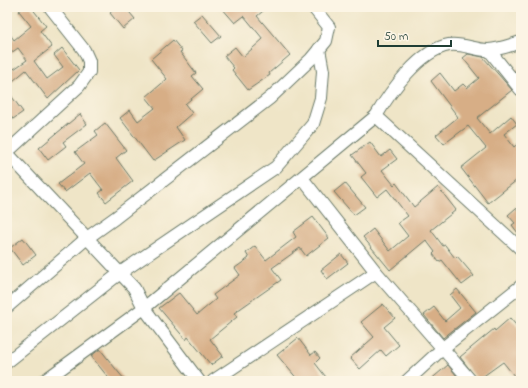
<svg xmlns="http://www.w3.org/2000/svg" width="528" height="388" font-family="'Indie Flower',sans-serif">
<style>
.building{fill:#d7ae86}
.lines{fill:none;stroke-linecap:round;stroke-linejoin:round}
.minor-casing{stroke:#687867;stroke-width:14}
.minor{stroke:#fff;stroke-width:12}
</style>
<rect width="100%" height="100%" fill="#fcf5e5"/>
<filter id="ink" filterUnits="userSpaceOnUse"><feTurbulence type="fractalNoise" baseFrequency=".025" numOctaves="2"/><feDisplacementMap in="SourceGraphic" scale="8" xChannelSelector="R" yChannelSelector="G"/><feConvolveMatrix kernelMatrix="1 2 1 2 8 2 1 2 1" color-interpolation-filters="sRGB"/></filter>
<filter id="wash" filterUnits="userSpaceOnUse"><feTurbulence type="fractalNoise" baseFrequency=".012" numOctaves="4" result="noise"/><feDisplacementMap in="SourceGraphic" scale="16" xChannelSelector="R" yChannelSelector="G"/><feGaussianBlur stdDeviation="0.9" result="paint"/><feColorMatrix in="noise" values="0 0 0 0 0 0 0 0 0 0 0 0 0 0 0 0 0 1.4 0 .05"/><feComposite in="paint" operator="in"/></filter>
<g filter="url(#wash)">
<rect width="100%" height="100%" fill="#efe5c7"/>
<g id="blocks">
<!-- building -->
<g class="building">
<path d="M24,7H31L46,26L40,31L52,47L34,61L47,79L63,67L54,55L62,48L79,70L48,99L26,70L7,86V61L14,69L27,60L18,48L7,56V30L14,40L31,26L19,11Z"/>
<path d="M117,7H125L135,19L123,29L110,13Z"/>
<path d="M221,7H268L257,16L290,55L269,73L270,75L248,90L232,70L234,68L224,56L235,47L243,57L263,39L244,16L235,23Z"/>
<path d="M202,14L221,36L212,43L193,21Z"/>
<path d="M173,40L182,51L180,52L196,73L192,76L203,89L185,104L192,113L176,127L185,140L153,161L120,118L130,110L138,121L155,108L146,97L167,79L151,59Z"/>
<path d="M468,54L483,57L512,90L477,118L490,134L511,116L517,124L504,134L514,147L521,141V185L517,180L488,203L461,168L486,148L468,126L444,144L436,135L458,117L431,81L440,73L454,91L463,84L467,88L479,78L463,58Z"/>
<path d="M521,66V78L515,71Z"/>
<path d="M7,90L23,112L13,119L7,111Z"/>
<path d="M80,114L87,124L63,142L66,146L48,160L39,148Z"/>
<path d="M105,123L126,150L116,158L133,181L106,202L99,193L103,190L90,173L65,192L58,184L84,164L75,152L98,135L95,131Z"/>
<path d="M370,142L381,157L390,150L397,159L382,170L394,185L396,183L414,207L438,187L456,210L431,230L443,246L445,245L455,258L457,256L474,276L462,285L442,260L439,262L433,254L435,252L426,240L390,270L363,237L373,229L390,251L408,236L398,223L408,216L387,189L377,197L361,177L366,173L352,155Z"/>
<path d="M345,183L365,207L354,215L334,192Z"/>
<path d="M516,208L521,214V237L512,225L515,223L508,215Z"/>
<path d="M313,217L329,238L306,256L300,248L272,268L281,280L234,313L237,317L210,339L223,356L211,365L188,337L186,340L159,308L179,293L197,315L216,299L213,295L240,275L235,268L249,258L246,253L255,246L266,260L296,237L293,232Z"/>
<path d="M23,238L36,255L23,265L10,248Z"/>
<path d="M341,254L348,263L327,279L321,270Z"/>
<path d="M457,289L476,312L443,338L424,315L434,307L445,321L460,308L450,295Z"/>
<path d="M383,304L395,318L384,327L399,345L386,356L381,350L360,369L350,358L374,337L361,322Z"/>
<path d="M510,318L521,331V372L515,377L503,362L478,380L460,357L494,329L495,331Z"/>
<path d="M298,338L311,355L315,352L320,358L315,363L329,381H299L277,355Z"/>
<path d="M100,349L119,373L126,381H111L91,356Z"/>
<path d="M448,365L461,381H429Z"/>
</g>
</g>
</g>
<g filter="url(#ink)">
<use href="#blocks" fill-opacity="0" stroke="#687867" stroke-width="1"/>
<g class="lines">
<!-- minor casing -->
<g class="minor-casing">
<g id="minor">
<path d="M489,50L521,90"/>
<path d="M376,116L521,249"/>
<path d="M7,152L79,86L89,72V61L84,50L50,7"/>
<path d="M7,153L134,288L144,308L199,381"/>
<path d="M302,178L376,272L471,381"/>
<path d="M7,307L87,238L115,218L270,98L311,59L326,41L329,27L313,7"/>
<path d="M7,362L120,273L276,167L313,124L321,98L323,71L319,49"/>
<path d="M44,381L144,308L376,116C390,92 420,50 449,45C462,43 475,50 488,50C498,50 511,45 521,42"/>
<path d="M213,381L376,272"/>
<path d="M407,381L443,348L521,286"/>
</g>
</g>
<!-- minor -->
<use href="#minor" class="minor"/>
</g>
</g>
<!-- margin -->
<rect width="528" height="388" fill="none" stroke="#fcf5e5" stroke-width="24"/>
<!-- scale -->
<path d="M378 40v6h73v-6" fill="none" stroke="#1f3d34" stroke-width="2"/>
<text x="384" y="40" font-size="12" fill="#1f3d34" stroke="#fcf5e5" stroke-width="3" paint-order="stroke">50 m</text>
</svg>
